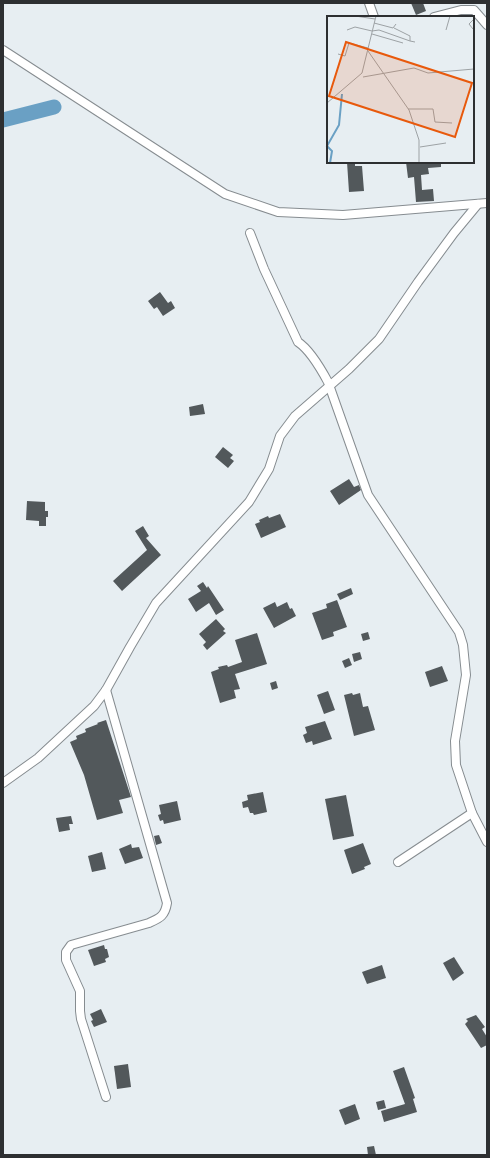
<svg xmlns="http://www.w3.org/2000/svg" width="490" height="1158" font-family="'Public Sans',sans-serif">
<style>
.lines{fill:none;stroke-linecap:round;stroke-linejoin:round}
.river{stroke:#6aa0c4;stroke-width:15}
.building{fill:#52585b}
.minor-casing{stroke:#868c90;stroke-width:10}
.minor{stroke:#fff;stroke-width:8}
.inset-river{fill:none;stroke:#6aa0c4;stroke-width:2}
.inset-road{fill:none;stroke:#9da2a5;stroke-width:1}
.view{fill:#e8590c;fill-opacity:0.15;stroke:#e8590c;stroke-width:2}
.inset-edge{fill:none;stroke:#2d2f31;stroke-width:2}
</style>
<rect width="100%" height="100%" fill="#e7eef2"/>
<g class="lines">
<!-- river -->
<path class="river" d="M3,120L54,107"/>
</g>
<!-- building -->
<g class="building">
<path d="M411,3H423L426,11L416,15Z"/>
<path d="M347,162H355V166H362L364,191L349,192Z"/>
<path d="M406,162H441V167L428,168L429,174L421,175L422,190L433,189L434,201L416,202L414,177L408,178Z"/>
<path d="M160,292L168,303L171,301L175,308L163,316L157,307L154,309L148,301Z"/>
<path d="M203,404L205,414L190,416L189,407Z"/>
<path d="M223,447L233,455L230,458L234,461L228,468L215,457Z"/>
<path d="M349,479L354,487L359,485L361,490L339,505L330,491Z"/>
<path d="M27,501L45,502V511H48V517H46V526H39V521L26,520Z"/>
<path d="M280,514L286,527L261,538L255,524L260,522L259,520L268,516L269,518Z"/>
<path d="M143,526L149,536L146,538L161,555L122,591L113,581L147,550L135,531Z"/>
<path d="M203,582L207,588L208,586L224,610L216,615L209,603L196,612L188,599L201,591L197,586Z"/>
<path d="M351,588L353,594L340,600L337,594Z"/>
<path d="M337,600L347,627L333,632L334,636L322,640L312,613L327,608L326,604Z"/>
<path d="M275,602L277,607L287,602L290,609L292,608L296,616L274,628L263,608Z"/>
<path d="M216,619L225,629L223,631L226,633L207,650L203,645L206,642L199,634Z"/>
<path d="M368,632L370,639L363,641L361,634Z"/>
<path d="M257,633L267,664L235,674L240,689L234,690L236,698L220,703L211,672L219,669L218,667L227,665L228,667L242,662L235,640Z"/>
<path d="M360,652L362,659L354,662L352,654Z"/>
<path d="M349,658L352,665L345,668L342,661Z"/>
<path d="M442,666L448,681L430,687L425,672Z"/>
<path d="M276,681L278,688L272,690L270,683Z"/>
<path d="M328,691L335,710L324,714L317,695Z"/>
<path d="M352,693L353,695L360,693L363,707L368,706L375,730L354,736L344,695Z"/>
<path d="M106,720L131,797L119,800L123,813L97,820L84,775L70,742L77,739L76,736L86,732L85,729L98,724L97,723Z"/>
<path d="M325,721L332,739L313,745L312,741L306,743L303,735L307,733L305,727Z"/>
<path d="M263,792L267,812L254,815L253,813H250L248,807L243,808L242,802L248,800L247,795Z"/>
<path d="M346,795L354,836L333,840L325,799Z"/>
<path d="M177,801L181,820L164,824L163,820L160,821L158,815L161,814L159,805Z"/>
<path d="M71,816L73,824H69L70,830L59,832L56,818Z"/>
<path d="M159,835L162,843L156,845L154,836Z"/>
<path d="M363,843L371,864L364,867L365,869L352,874L344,850Z"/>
<path d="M131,844L132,848L139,847L143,858L125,864L119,849Z"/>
<path d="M102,852L106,869L92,872L88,856Z"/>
<path d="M104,945L105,949H107L109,957L105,959L106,962L94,966L88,950Z"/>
<path d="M454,957L464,973L453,981L443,963Z"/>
<path d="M382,965L386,978L367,984L362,972Z"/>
<path d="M101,1009L107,1022L94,1027L91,1021L93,1020L90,1014Z"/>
<path d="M476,1015L485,1027L482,1029L487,1037V1045L481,1048L465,1024L468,1021L466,1019Z"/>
<path d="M128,1064L131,1087L117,1089L114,1066Z"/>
<path d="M404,1067L415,1098L413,1099L417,1112L384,1122L381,1111L405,1104L393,1071Z"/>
<path d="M384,1100L386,1108L378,1110L376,1102Z"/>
<path d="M355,1104L360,1119L345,1125L339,1110Z"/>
<path d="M374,1146L376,1155H368L367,1147Z"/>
</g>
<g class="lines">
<!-- minor casing -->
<g class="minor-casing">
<g id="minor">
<path d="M369,3L374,17"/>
<path d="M434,17L461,10H474L487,25"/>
<path d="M3,50L225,194L278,212L343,215L487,203"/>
<path d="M250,233L264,269L298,342C310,350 321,369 328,382L368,495L459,632L463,645L466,675L455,741L456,765L472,813L487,842"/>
<path d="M3,783L38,758L94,706L106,690L130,647L156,603L249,502L269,469L280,436L295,416L349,369L379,339L418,282L454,233L478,204"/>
<path d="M398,862L472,813"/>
<path d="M106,1097L81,1019L80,1011V991L66,960V952L71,945L149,923C160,918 165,916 167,903L106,690"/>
</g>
</g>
<!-- minor -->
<use href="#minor" class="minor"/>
</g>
<!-- overview -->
<g transform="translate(327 16)">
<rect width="147" height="147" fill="#e7eef2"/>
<path class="inset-river" d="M3,147L5,135L0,130L12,109L15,78"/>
<path class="inset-road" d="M28,0L48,3M146,4L142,8L146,13M47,7L66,12L69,8M67,12L83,20V25L88,26M20,14L28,11L45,15L52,14L83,25M119,14L123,0M45,18L76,27M41,35L82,94L92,124V147M11,38L18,40L22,27L41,32M36,61L87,52L101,57L147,53M0,87L35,57L49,0M81,93H106L108,106L125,107M93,131L119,127"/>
<path class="view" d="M19,26L145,67L128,121L2,80Z"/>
<rect width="147" height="147" class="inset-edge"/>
</g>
<!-- border -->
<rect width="490" height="1158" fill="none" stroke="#2d2f31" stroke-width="8"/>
</svg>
